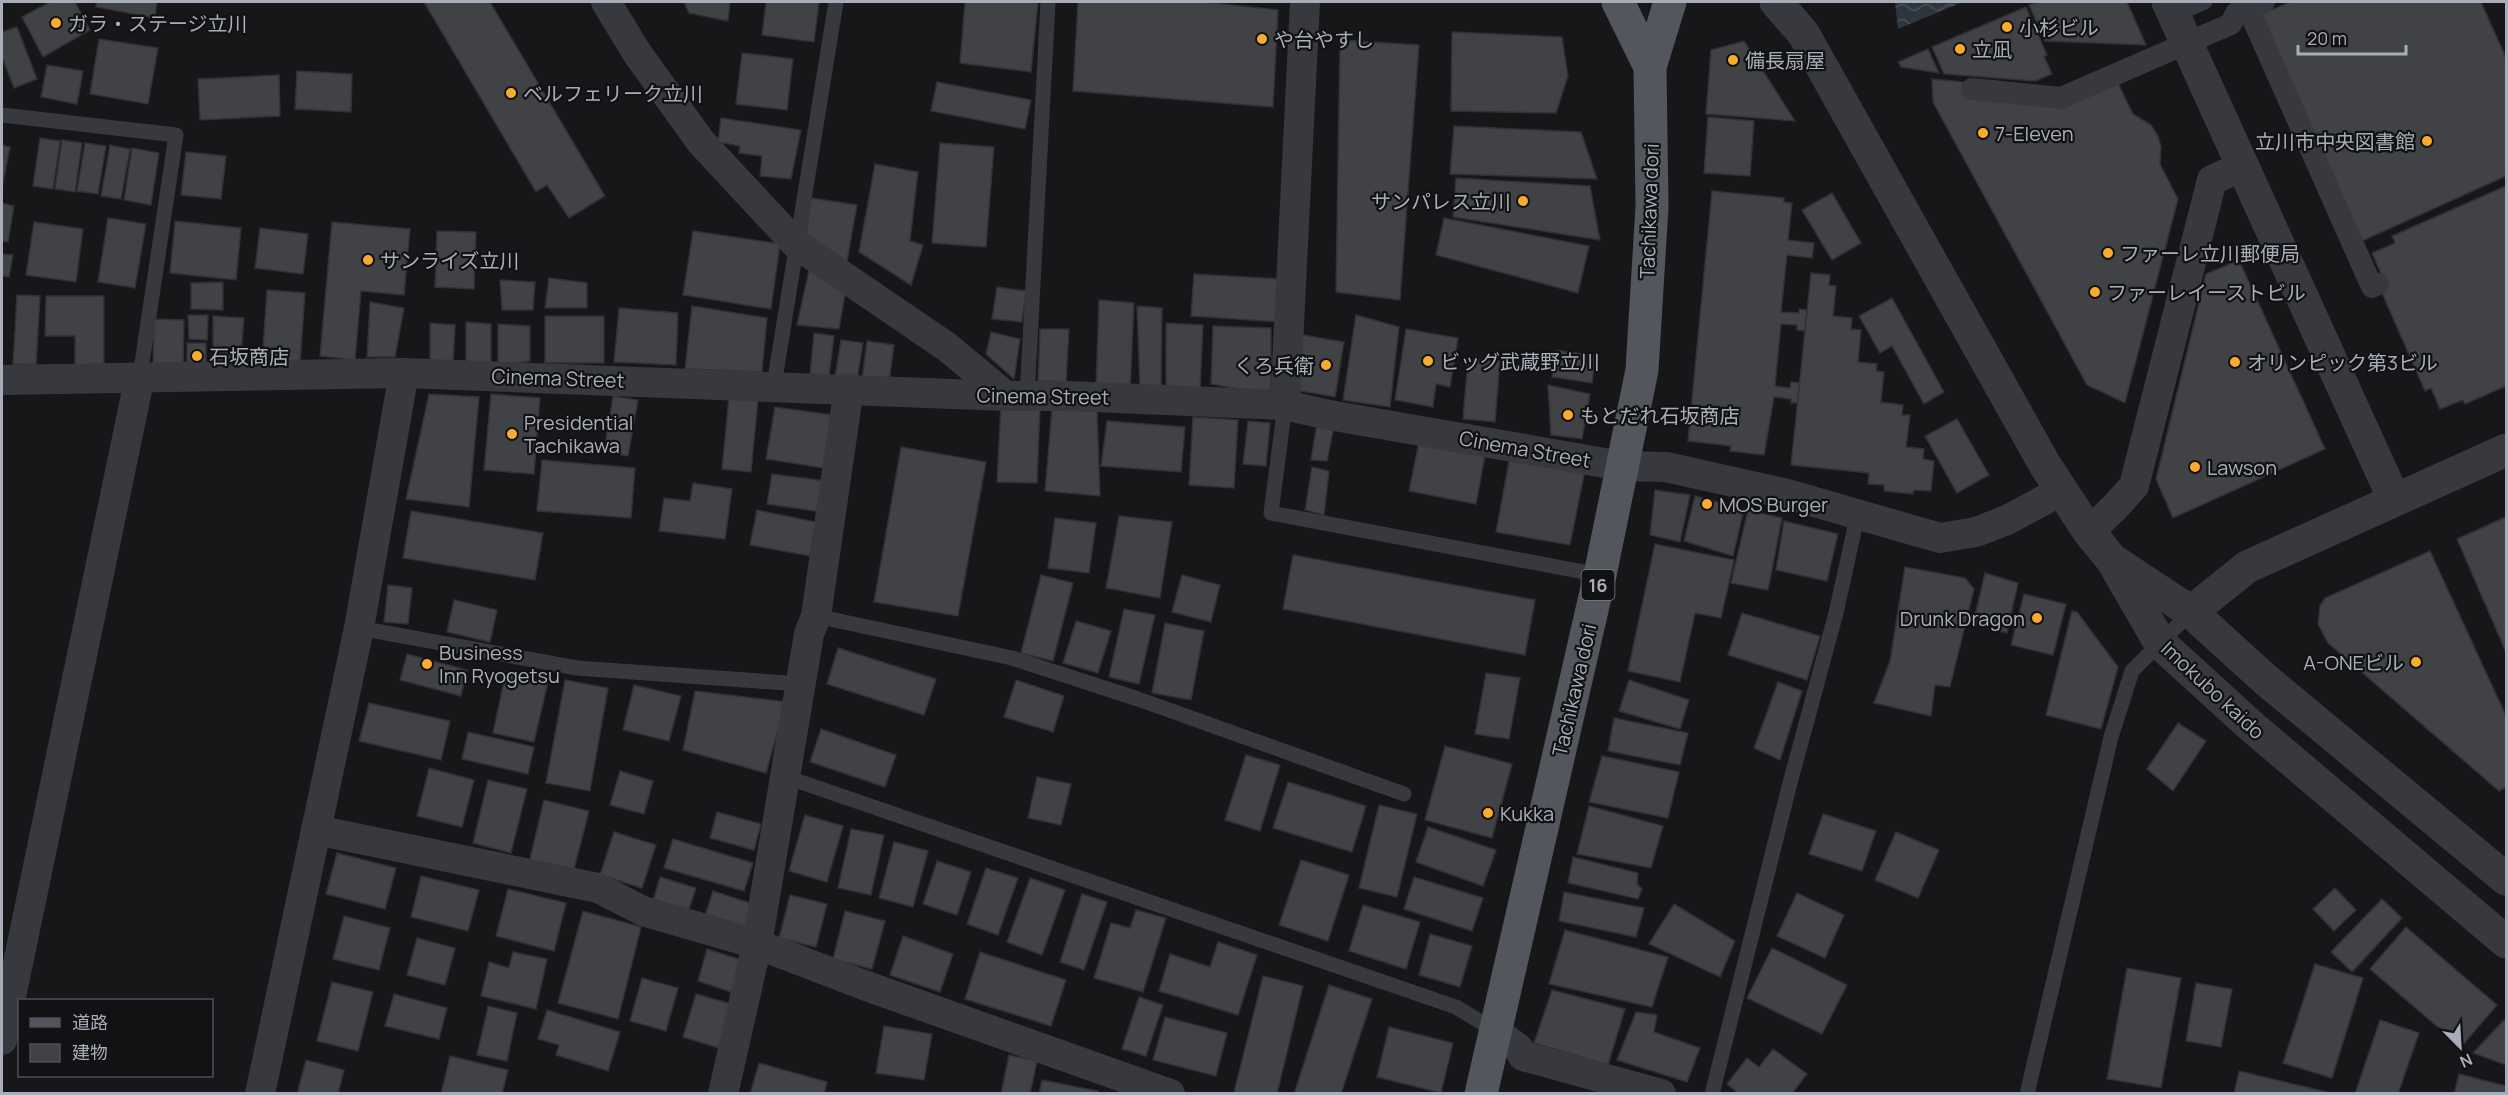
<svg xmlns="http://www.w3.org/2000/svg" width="2508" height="1095" font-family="Manrope,'Noto Sans JP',sans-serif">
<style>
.water{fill:url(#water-waves)}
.building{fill:#414246;stroke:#313135;stroke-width:1.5}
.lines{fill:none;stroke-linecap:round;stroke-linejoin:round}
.service{stroke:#38393e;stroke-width:15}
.pedestrian{stroke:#38393e;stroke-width:22}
.minor{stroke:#38393e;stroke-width:30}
.tertiary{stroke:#38393e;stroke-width:33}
.primary{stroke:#53565d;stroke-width:33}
.pedestrian-bridge{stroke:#38393e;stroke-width:22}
.poi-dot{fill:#f7ac30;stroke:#121214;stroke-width:2}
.labels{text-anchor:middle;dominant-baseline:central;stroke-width:4.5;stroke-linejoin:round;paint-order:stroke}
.shield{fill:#121214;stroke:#7b7f88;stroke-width:1.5}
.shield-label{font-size:18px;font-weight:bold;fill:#a8aeb9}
.poi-label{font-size:20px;fill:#a8aeb9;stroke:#121214;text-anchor:start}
.street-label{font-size:20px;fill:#a8aeb9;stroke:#121214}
</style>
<defs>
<pattern id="water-waves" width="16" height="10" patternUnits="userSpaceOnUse" patternTransform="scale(1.5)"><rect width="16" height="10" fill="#2c363d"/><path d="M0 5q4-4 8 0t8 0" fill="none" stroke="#485157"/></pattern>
</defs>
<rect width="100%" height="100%" fill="#171719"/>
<!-- water -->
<path class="water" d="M1895,2H1963L1898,29Z"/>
<!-- building -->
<g class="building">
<path d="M50,2H75L90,30L43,57L22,17Z"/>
<path d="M96,2H157L155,18L96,7Z"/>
<path d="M424,2H490L605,196L569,218L547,185L536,192Z"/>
<path d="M684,2H730L728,21L689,13Z"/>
<path d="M766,2H819L814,42L762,35Z"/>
<path d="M965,2H1038L1031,72L960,63Z"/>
<path d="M1078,2H1205L1278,10L1273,107L1073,91Z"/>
<path d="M2037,2H2127L2146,45L2045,41L2029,5Z"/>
<path d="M2290,2H2481L2506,58V176L2351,246L2250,19Z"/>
<path d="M2026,7L2047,55L2044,56L2052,74L2035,81L1944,74L1932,47Z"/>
<path d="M17,27L37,79L14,88L2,57V32Z"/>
<path d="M1452,32L1562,37L1568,76L1556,113L1451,111Z"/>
<path d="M99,39L158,48L148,104L90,94Z"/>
<path d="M1340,40L1419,45L1400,300L1336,292Z"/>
<path d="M1744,41L1795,121L1706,114L1711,50Z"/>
<path d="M1928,49L1939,73L1901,67L1898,62Z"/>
<path d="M742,53L793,59L787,110L736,104Z"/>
<path d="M47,65L83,71L77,104L41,97Z"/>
<path d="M297,71L352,74L351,112L295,109Z"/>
<path d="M279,75L280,116L200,120L198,79Z"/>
<path d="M1932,79L2089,94L2117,81L2133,114L2151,125L2158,136L2161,147L2160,164L2178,199L2125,403L2087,385L1933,102Z"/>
<path d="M937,82L1031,100L1025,129L931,111Z"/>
<path d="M1708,117L1754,121L1750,176L1704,173Z"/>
<path d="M721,118L801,130L791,179L760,176L762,156L739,153L740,146L718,142Z"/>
<path d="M1454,126L1581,132L1597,179L1450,174Z"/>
<path d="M40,138L60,141L53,189L33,186Z"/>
<path d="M62,140L82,143L75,192L55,189Z"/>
<path d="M85,143L106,146L98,194L77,191Z"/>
<path d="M940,143L994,147L986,247L932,243Z"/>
<path d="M2,145L10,147L2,188Z"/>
<path d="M110,145L130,149L121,199L101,196Z"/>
<path d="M132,148L159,153L151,205L124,200Z"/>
<path d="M186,152L226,156L221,199L181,195Z"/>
<path d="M875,164L918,172L910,241L923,245L911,285L859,252Z"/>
<path d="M1456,178L1590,186L1600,240L1453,217Z"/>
<path d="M2506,186V386L2465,404L2463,400L2440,409L2431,388L2425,391L2375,277L2381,274L2372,253L2395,243L2392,236Z"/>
<path d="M1712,191L1784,198V202L1792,203L1788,240L1814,243L1812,258L1787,255L1781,312L1799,313V309L1807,310L1806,331L1797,330V325L1781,324L1775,386L1790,388L1791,382L1800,383L1798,403H1791V399L1774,397L1764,455L1730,451L1731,446L1688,441Z"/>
<path d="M1832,193L1861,243L1832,260L1802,210Z"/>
<path d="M811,198L857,205L846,267L806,234Z"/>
<path d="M2,203L14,206L8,242L2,241Z"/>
<path d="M108,218L146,224L135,288L98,282Z"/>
<path d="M1444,218L1589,246L1578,293L1436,255Z"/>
<path d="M175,221L241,228L236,280L170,273Z"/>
<path d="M34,222L83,229L76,282L26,275Z"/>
<path d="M332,222L410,229L404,295L361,291L355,360L320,356Z"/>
<path d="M260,228L308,234L303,274L255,268Z"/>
<path d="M437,231L476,232L474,289L435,287Z"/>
<path d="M693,231L780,244L771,309L683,295Z"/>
<path d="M2,254L13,255L9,277L2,276Z"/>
<path d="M2239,260L2325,449L2173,518L2156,479L2206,274Z"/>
<path d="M809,270L845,294L839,329L797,325Z"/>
<path d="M1811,273L1830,275L1829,285L1836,286L1833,316L1852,318L1851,329L1861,330L1858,362L1877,364L1876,371L1884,372L1881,402L1903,405L1902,415H1910L1906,447L1924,449L1923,459L1934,461L1931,491L1914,490L1913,494L1884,491V485L1868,484L1869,473L1791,465Z"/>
<path d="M1194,274L1283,279L1280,322L1191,316Z"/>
<path d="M549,278L587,283V308H545Z"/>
<path d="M500,280L535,282L533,310H502Z"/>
<path d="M223,282V310L191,309V283Z"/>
<path d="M997,287L1026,291L1022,322L992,319Z"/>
<path d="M267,290L305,293L300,365L262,363Z"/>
<path d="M17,295L40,296L36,365L13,364Z"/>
<path d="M46,296H104V366H75V336H45Z"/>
<path d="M1892,298L1944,392L1924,404L1892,346L1880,353L1859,316Z"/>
<path d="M1099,300L1134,303L1130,392L1096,389Z"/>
<path d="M370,302L404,308L395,357H367Z"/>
<path d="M692,306L767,318L762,372L685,369Z"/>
<path d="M1137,306L1162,308L1161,390L1140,389Z"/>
<path d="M619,308L678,313L676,365L614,362Z"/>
<path d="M188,315H208L207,340L189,339Z"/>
<path d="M1356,315L1399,327L1390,407L1343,400Z"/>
<path d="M213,316L244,318L240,367H213Z"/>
<rect x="545" y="316" width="59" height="47"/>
<path d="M154,319L184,320L183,367H153Z"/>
<path d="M466,322L491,324V363H466Z"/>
<path d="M430,323L455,325L453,365H430Z"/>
<path d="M1166,323L1203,325L1200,389L1166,387Z"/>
<path d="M498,324L530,326V361L498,365Z"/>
<path d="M1213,326L1271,328V395L1211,384Z"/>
<path d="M1040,329H1069L1066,382L1038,381Z"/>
<path d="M1406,329L1458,338L1450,387L1436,384L1433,407L1395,400Z"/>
<path d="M991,332L1020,339L1014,379L986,354Z"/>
<path d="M814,333L834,336L829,377L810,375Z"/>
<path d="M1303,335L1344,342L1335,397L1295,390Z"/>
<path d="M841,340L863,343L857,380L835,377Z"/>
<path d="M867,341L894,345L889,383L862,379Z"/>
<rect x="187" y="343" width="19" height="25"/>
<path d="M1556,350L1596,356L1592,383L1552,377Z"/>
<path d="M1468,359L1500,361L1495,422L1463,419Z"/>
<path d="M1548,385L1590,394L1582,439L1551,435Z"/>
<path d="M429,394L479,397L469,507L406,499Z"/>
<path d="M491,394L540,398L534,474L484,470Z"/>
<path d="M613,396L638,400L628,456L604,452Z"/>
<path d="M729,397L758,400L751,472L722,469Z"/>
<path d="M1001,405L1040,407L1037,483L997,482Z"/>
<path d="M775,407L832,415L823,468L766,459Z"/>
<path d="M1052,409L1097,410L1100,496L1045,491Z"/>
<path d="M1193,417L1238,420L1234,488L1189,485Z"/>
<path d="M1957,419L1989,475L1957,493L1925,436Z"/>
<path d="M1107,421L1185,427L1181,472L1101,466Z"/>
<path d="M1248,421L1270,423L1266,466L1243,464Z"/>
<path d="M1317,423L1334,427L1327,461L1311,460Z"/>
<path d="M1420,437L1486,450L1476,504L1409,491Z"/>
<path d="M901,447L986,462L958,616L874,602Z"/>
<path d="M1510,456L1585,470L1570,545L1496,532Z"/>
<path d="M542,460L635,468L631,518L537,511Z"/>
<path d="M1312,467L1329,471L1324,515L1305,510Z"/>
<path d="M772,474L826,481L821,512L767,504Z"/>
<path d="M693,483L732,489L725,539L659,531L664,498L690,501Z"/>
<path d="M1655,490L1690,495L1680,542L1650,535Z"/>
<path d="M1695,496L1744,509L1733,556L1684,541Z"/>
<path d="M757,510L816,522L810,556L750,545Z"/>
<path d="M1748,510L1782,518L1768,590L1731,583Z"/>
<path d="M411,511L543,533L535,580L403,558Z"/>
<path d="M1119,516L1172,522L1160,598L1106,588Z"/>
<path d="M2506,517V652L2457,539Z"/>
<path d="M1055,518L1096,523L1089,573L1048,568Z"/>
<path d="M1784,521L1838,534L1827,581L1776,570Z"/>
<path d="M1655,544L1734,560L1721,618L1695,613L1680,682L1628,671Z"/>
<path d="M2430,551L2506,716V787L2499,791L2328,643L2318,624L2320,606L2325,598Z"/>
<path d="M1293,555L1535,600L1525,655L1283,609Z"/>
<path d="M1905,567L1965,578L1974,589L1950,687L1935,685L1931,716L1874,703L1890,661Z"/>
<path d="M1985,573L2018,583L2007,633L1973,624Z"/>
<path d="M1041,575L1073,583L1053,661L1021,653Z"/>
<path d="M1182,575L1220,585L1211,622L1172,612Z"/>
<path d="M388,585L412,588L408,624L384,622Z"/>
<path d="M2024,594L2066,604L2053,655L2011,645Z"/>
<path d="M454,600L497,610L490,642L447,632Z"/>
<path d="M1124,609L1155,615L1139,684L1109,677Z"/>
<path d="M2072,611L2077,612L2118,667L2101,729L2046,715Z"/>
<path d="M1742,613L1820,636L1807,680L1728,655Z"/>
<path d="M1076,621L1111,631L1098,673L1063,663Z"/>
<path d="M1165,623L1204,631L1191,700L1152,693Z"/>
<path d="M838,648L936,679L924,715L827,684Z"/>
<path d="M407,654L467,670L461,696L400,680Z"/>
<path d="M506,672L548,682L534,742L493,733Z"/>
<path d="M1486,673L1520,678L1509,739L1475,734Z"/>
<path d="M565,680L608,688L590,791L546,783Z"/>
<path d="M1016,680L1064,696L1053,732L1004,717Z"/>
<path d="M1629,680L1689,700L1680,729L1619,711Z"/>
<path d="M1778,682L1802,691L1780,760L1754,748Z"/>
<path d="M634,685L681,696L669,741L623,730Z"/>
<path d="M695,691L786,702L766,773L683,750Z"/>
<path d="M369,703L450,721L441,760L359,741Z"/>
<path d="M1614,718L1688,733L1680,765L1608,751Z"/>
<path d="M2178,723L2206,741L2173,791L2147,769Z"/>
<path d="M821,729L896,755L885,787L810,762Z"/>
<path d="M468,732L534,747L528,774L462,759Z"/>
<path d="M1445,746L1512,764L1492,838L1425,820Z"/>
<path d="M1246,755L1280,765L1260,831L1225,820Z"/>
<path d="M1602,756L1679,772L1668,818L1589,802Z"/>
<path d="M429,768L474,780L462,827L417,816Z"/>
<path d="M620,771L653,781L644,814L610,805Z"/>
<path d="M1037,777L1071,784L1061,825L1028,818Z"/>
<path d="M488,780L527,789L511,853L473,843Z"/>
<path d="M1288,782L1366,806L1352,852L1273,828Z"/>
<path d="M544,800L589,811L573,873L529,863Z"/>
<path d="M1379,805L1417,814L1397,897L1359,888Z"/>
<path d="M1589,806L1663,826L1651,868L1577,854Z"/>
<path d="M717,812L761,824L754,850L710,838Z"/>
<path d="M1823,814L1876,831L1862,871L1809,854Z"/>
<path d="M805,815L843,826L827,882L789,871Z"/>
<path d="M1428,827L1496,850L1483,886L1416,862Z"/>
<path d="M851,829L884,835L871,895L838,888Z"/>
<path d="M614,832L656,845L642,888L600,875Z"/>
<path d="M1896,832L1939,850L1918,898L1875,880Z"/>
<path d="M673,839L753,863L744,891L664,868Z"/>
<path d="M894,842L928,851L913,907L879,898Z"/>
<path d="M337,853L396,868L385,909L326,894Z"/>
<path d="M1573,857L1638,873L1637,884L1642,889L1638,899L1568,883Z"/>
<path d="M1301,860L1349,875L1328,941L1279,925Z"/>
<path d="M937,861L971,872L957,915L923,904Z"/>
<path d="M986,868L1018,878L998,935L967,924Z"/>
<path d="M421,876L479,890L468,931L411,917Z"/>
<path d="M660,877L696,888L688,912L653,901Z"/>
<path d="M1414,877L1483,898L1472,931L1404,909Z"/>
<path d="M1030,878L1065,890L1042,955L1007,942Z"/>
<path d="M2335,888L2356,910L2334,931L2313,909Z"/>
<path d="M508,889L566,903L554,951L496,936Z"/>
<path d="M713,891L753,904L744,930L705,916Z"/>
<path d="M1564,892L1644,908L1636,937L1559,921Z"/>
<path d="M1797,893L1844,915L1825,958L1777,936Z"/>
<path d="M1082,894L1107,902L1084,970L1060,962Z"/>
<path d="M790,895L827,904L816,947L779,938Z"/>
<path d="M2382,899L2402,918L2352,972L2331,952Z"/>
<path d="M1674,904L1735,941L1720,977L1649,944Z"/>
<path d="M1363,905L1420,922L1406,969L1349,951Z"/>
<path d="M1136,910L1166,918L1143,992L1094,978L1111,923L1130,928Z"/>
<path d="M583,911L641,927L618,1019L558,1003Z"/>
<path d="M845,911L885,921L872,969L833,959Z"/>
<path d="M344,916L390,928L379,970L333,959Z"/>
<path d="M2406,927L2497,1005L2461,1047L2370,969Z"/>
<path d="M1565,930L1668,957L1652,1007L1549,984Z"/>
<path d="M1430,934L1472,946L1460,987L1419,975Z"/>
<path d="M903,936L953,954L940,992L890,975Z"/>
<path d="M417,938L455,948L445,985L407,975Z"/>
<path d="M1218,942L1257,955L1238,1015L1159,991L1170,954L1210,967Z"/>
<path d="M1772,948L1847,985L1822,1034L1747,998Z"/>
<path d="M707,949L741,960L731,992L698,981Z"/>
<path d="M513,952L547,959L536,1009L481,996L489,962L509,968Z"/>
<path d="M980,952L1066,980L1051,1026L965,999Z"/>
<path d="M2315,964L2363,978L2332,1078L2283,1063Z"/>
<path d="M2127,968L2181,978L2161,1088L2107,1079Z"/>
<path d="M1263,976L1303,986L1277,1094H1240L1234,1092Z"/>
<path d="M642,978L678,988L666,1031L630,1021Z"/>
<path d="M332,982L373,992L358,1051L317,1041Z"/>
<path d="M2196,983L2232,989L2221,1047L2186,1041Z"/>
<path d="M1329,985L1372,999L1341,1094H1294Z"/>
<path d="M1552,990L1625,1009L1608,1065L1534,1043Z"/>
<path d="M394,994L447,1008L439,1039L385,1026Z"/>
<path d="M696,994L735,1005L722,1049L683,1037Z"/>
<path d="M1139,997L1163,1005L1146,1056L1122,1049Z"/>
<path d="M488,1006L517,1013L507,1061L477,1055Z"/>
<path d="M547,1010L620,1032L608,1071L556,1055L559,1045L538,1039Z"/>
<path d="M1636,1012L1657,1015L1654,1032L1700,1048L1687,1082L1617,1060Z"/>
<path d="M1165,1017L1227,1033L1216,1076L1153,1060Z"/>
<path d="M2380,1020L2419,1033L2398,1094H2355Z"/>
<path d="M2504,1020L2506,1022V1065L2473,1053Z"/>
<path d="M884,1026L932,1034L924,1080L876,1073Z"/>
<path d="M1389,1027L1453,1043L1441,1093L1377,1077Z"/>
<path d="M1773,1049L1807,1074L1792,1094H1739L1727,1084L1747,1058L1759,1067Z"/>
<path d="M1009,1055L1037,1061L1030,1094H1001Z"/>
<path d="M450,1056L508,1070L502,1094H441Z"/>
<path d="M306,1060L344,1070L338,1094H297Z"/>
<path d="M759,1063L827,1082L824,1094H750Z"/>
<path d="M2239,1071L2327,1092V1094H2234Z"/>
<path d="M2459,1074L2506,1086V1094H2454Z"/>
<path d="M1042,1080L1098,1091V1094H1039Z"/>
</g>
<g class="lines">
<!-- service -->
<g class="service">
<path d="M2174,15L2205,2"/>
<path d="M2,115L176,135L140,376"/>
<path d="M774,385L836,2"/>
<path d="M1027,397L1048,2"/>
<path d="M1285,405L1271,513L1600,575"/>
<path d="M816,616L1012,658L1138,699L1404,794"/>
<path d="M359,628L577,668L801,684"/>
<path d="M786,777L1456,1007L1494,1030"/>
<path d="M1712,1094L1790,783L1836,613L1858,513"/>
<path d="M2027,1094L2111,737L2132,671L2191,612"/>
</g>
<!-- pedestrian -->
<path class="pedestrian" d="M2248,8L2372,287L2378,284"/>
<!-- minor -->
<g class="minor">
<path d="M606,2L637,53L701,142L796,244L947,347L1006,396"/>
<path d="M2,380L404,373L1006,396H1070L1285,405L1329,415L1622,466L1666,467L1787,494L1940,538L1976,532L2007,520L2061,491"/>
<path d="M1285,405L1305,2"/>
<path d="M2089,532L2115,507L2134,486L2212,180L2243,166"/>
<path d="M316,830L598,888L643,911L757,944L861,984L1170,1094"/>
<path d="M1494,1030L1519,1049L1523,1056L1661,1094"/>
<path d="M2,1040L140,376"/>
<path d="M260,1094L359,628L404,373"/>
<path d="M723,1094L757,944L809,634L816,616L849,388"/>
</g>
<!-- tertiary -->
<g class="tertiary">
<path d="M1776,2L1803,33L2045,465L2089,532L2112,560L2160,643L2251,726L2506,942"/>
<path d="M2168,2L2394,499"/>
<path d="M2117,563L2191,612L2266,680L2506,879"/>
<path d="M2191,612L2247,567L2506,450"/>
</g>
<!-- primary -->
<g class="primary">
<path d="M1618,2L1650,67"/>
<path d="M1481,1094L1600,575L1642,370L1652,207L1650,67L1670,2"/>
</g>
<!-- pedestrian-bridge -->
<path class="pedestrian-bridge" d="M1972,89L2061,98L2231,24L2236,13L2264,2"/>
</g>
<!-- markers -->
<g class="poi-dot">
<circle cx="56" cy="23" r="6"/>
<circle cx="2007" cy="27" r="6"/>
<circle cx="1262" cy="39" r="6"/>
<circle cx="1960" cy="49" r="6"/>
<circle cx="1733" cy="60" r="6"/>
<circle cx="511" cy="93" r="6"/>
<circle cx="1983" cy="133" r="6"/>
<circle cx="2427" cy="141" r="6"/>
<circle cx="1523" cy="201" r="6"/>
<circle cx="2108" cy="253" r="6"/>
<circle cx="368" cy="260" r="6"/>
<circle cx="2095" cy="292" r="6"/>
<circle cx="197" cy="356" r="6"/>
<circle cx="1428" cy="361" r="6"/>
<circle cx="2235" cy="362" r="6"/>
<circle cx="1326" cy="365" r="6"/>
<circle cx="1568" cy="415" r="6"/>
<circle cx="512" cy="434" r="6"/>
<circle cx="2195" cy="467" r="6"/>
<circle cx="1707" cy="504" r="6"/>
<circle cx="2037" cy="618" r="6"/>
<circle cx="2416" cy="662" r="6"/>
<circle cx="427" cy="664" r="6"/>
<circle cx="1488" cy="813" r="6"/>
</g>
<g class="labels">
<!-- shield labels -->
<rect class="shield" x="1581.5" y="570" width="33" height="30" rx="4.5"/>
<g class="shield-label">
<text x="1598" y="585">16</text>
</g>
<!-- poi labels -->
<g class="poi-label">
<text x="68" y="23">ガラ・ステージ立川</text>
<text x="2019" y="27">小杉ビル</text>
<text x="1274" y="39">や台やすし</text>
<text x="1972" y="49">立凪</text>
<text x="1745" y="60">備長扇屋</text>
<text x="523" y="93">ベルフェリーク立川</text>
<text x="1995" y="133">7-Eleven</text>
<text x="2415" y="141" text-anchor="end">立川市中央図書館</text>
<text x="1511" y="201" text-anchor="end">サンパレス立川</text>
<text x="2120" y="253">ファーレ立川郵便局</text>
<text x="380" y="260">サンライズ立川</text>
<text x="2107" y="292">ファーレイーストビル</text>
<text x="209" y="356">石坂商店</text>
<text x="1440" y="361">ビッグ武蔵野立川</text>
<text x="2247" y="362">オリンピック第3ビル</text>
<text x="1314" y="365" text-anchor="end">くろ兵衛</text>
<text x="1580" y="415">もとだれ石坂商店</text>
<text x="524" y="422">Presidential<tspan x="524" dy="23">Tachikawa</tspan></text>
<text x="2207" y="467">Lawson</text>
<text x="1719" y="504">MOS Burger</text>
<text x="2025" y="618" text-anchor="end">Drunk Dragon</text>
<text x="439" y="652">Business<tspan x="439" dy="23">Inn Ryogetsu</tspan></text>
<text x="2404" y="662" text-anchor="end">A-ONEビル</text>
<text x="1500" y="813">Kukka</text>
</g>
<!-- street labels -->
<g class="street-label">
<text transform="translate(1649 211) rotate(-88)">Tachikawa dori</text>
<text transform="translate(558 378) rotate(2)">Cinema Street</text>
<text transform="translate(1043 396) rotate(1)">Cinema Street</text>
<text transform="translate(1525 449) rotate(10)">Cinema Street</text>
<text transform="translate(1574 690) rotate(-77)">Tachikawa dori</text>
<text transform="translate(2213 690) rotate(43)">Imokubo kaido</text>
</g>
</g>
<!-- border -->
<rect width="2508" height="1095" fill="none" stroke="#a8aeb9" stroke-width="6"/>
<!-- legend -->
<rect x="18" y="999" width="195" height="78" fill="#121214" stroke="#4e5056" stroke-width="1.5"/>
<rect x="30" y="1018" width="30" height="9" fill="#53565d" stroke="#4e5056" stroke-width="1.5"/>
<text x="72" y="1029" font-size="18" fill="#a8aeb9">道路</text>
<rect x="30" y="1044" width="30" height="18" fill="#414246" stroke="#4e5056" stroke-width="1.5"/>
<text x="72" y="1059" font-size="18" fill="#a8aeb9">建物</text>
<!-- north arrow -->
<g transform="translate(2460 1047) rotate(156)" stroke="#121214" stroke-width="4.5" paint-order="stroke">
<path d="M0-4.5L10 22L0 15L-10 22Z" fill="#a8aeb9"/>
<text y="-9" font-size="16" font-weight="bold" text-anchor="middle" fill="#a8aeb9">N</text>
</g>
<!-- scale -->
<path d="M2298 45v9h108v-9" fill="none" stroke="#a8aeb9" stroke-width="3"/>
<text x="2307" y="45" font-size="18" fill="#a8aeb9" stroke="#121214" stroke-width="4.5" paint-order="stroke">20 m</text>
</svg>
